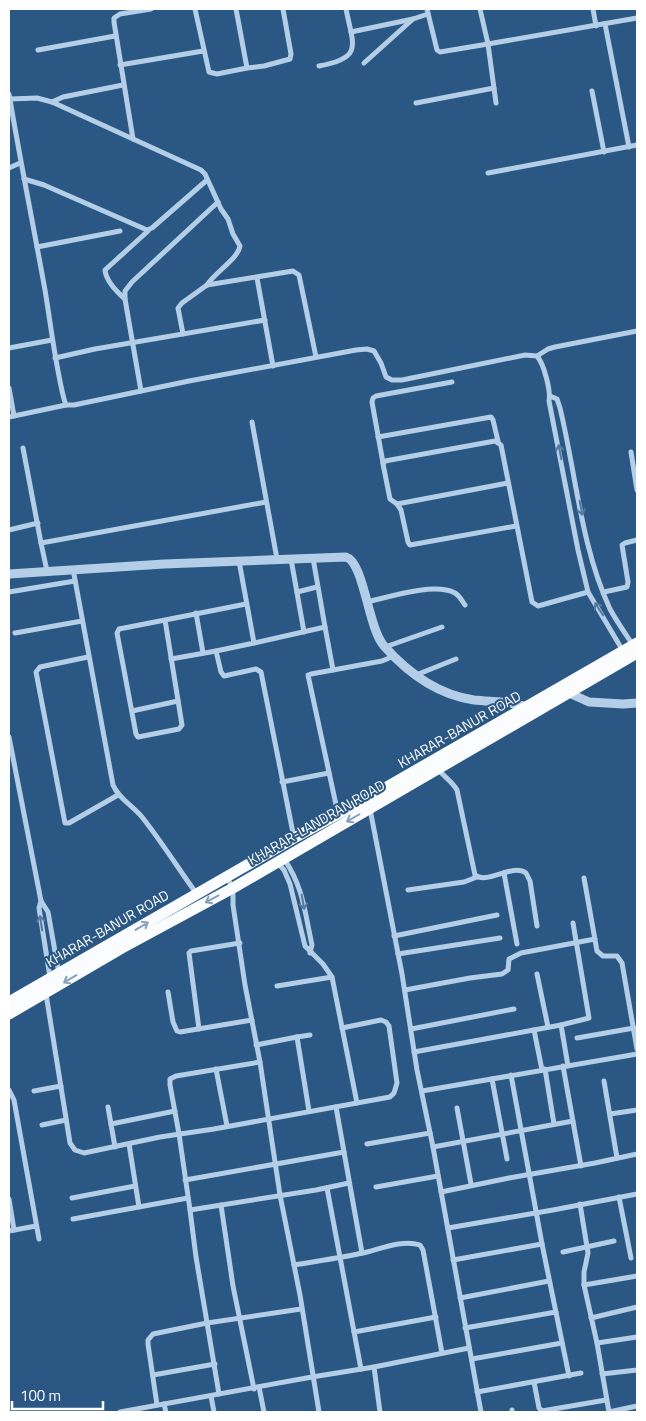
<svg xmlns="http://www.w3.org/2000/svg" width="646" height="1421" font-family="'Titillium Web',sans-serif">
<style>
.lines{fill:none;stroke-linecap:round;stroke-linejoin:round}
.minor{stroke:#b3cee6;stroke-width:5}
.tertiary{stroke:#b3cee6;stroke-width:9}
.trunk{stroke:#fafcfe;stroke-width:11}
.oneway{stroke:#537ba1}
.oneway2{stroke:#88a1ba}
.labels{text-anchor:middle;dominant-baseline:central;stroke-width:4;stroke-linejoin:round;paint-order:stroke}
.street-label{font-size:14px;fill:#fff;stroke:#2a5783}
</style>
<rect width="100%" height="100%" fill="#2a5783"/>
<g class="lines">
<!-- minor -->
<g class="minor">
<path d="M195,9L209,72L217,74L247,68"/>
<path d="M236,9L247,68L264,66L290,59L291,54L283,9"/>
<path d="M427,9L437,50L440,52L488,44L496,103"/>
<path d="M480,9L488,44L637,18"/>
<path d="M593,9L596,26"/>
<path d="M605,24L629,147"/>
<path d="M351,32L413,19L428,14"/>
<path d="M38,50L115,36"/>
<path d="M364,63L413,19"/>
<path d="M120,65L203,51"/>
<path d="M319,66C364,58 353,45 346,9"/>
<path d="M592,91L604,152"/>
<path d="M9,94C20,159 33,224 45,290C51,326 55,363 64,399L66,405H74L189,381L356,350L367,349L374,351L381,363L386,377L392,380H402L525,355L537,356C544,364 551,391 549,401L578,550L588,592L623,651"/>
<path d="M10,99L37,98L52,102L201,170L205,174L221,209L228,219L233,234L240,246C238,259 215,272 207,285"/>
<path d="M52,102L63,97L123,85"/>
<path d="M416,103L494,88"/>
<path d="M133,139L114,22V18L120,14L151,9"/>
<path d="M9,168L20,163"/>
<path d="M488,173L637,145"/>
<path d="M24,179L44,185L147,230L152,228L207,180"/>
<path d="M37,247L120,231"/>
<path d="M257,278L273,366"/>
<path d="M125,299C117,292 106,281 105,270L148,231"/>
<path d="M183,334L178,308L182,303L207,285L293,271L299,275L316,357"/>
<path d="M9,348L52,340"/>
<path d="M537,356L548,349L555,347L637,331"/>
<path d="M55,358L95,349L265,320"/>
<path d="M9,388L14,416"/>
<path d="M141,391L125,299V291L132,282L218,202"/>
<path d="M550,396L557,399L560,408C576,474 581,547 610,609C617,622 625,633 633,645"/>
<path d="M9,417L66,405"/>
<path d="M252,422L277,559"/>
<path d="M378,437L491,417L493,420L498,441"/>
<path d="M23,448L41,543"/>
<path d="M631,452L637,490"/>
<path d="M383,463L372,402L373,398L376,396L452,382"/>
<path d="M397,504L508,483"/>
<path d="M516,526L410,545L408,542L401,510L397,504L390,499L383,464L385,461L495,441L501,445L532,602L538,606L588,592"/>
<path d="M9,530L38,523"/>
<path d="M291,559L304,632"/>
<path d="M239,561L254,643L216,651L221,672L224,676L256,669L261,672L294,838"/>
<path d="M73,569L113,785C119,799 132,805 142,817C161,841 178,868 196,893"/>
<path d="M47,571L41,543L266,502"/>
<path d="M9,592L75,581"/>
<path d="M297,592L317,587"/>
<path d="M604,592L627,587L628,582L622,545L625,543L637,540"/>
<path d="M367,602C389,597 434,582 455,593C460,596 462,601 465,605"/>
<path d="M196,613L203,653"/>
<path d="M165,620L119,629L117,633L136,734L138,737L179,729L182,725L165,620L246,604"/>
<path d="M325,627L333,670L311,674L308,675L338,814"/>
<path d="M15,633L82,621"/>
<path d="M254,643L325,627L313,558"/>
<path d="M385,647L442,627"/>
<path d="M88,657L40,667L36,672L65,823H69L118,795"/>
<path d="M171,659L216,651"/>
<path d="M333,670L382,661L394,656"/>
<path d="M416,675L456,659"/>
<path d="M132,711L178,701"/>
<path d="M9,737L41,901L48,912L59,974"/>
<path d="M438,769C444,777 452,781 457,790L475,875C487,885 512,863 526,873L530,881L537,926"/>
<path d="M282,782L329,773"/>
<path d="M370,809L402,974L417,1070L433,1147L481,1412"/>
<path d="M284,859C303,886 305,913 312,945L310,953"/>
<path d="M277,862L284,870L290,884L305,946L323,964L332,977L357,1103"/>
<path d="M504,873L517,944"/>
<path d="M227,878L233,888V905L245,985L260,1062L280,1195L300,1295L319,1412"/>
<path d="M584,878L597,951L603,956H617L622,963L637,1049"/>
<path d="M408,890L464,882L477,877"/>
<path d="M41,901L39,908L50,977"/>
<path d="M394,936L497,915"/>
<path d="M398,954L500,938"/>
<path d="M537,974L548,1027"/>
<path d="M277,986L332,977"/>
<path d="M405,990L470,978L502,974L508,970L509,959L521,953L595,939"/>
<path d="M168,992L173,1022L177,1031L180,1032L252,1020"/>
<path d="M46,994L70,1143L75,1150L84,1153L160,1137L214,1129L390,1097L394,1093L397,1083L389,1026L386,1022L381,1020L342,1028"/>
<path d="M561,1025L568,1066"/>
<path d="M199,1029L189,953L191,951L240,943"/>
<path d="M411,1029L514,1009"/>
<path d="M534,1030L542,1070"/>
<path d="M297,1037L310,1035"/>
<path d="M577,1038L634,1028"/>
<path d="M256,1045L297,1037L309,1111"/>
<path d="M414,1052L561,1025L589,1018L573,923"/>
<path d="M260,1062L176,1076L170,1079V1085L179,1134L190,1210L316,1190L349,1183"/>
<path d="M563,1066L581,1166"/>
<path d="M216,1069L227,1126"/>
<path d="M545,1069L554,1124"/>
<path d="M511,1075L542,1244L569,1376"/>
<path d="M492,1079L507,1159"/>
<path d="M604,1081L617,1158"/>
<path d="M9,1090L14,1100L39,1239"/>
<path d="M34,1091L61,1086"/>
<path d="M422,1091L637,1054"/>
<path d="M108,1107L115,1147"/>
<path d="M336,1107L362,1253"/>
<path d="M457,1108L471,1184"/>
<path d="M610,1114L637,1110"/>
<path d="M111,1124L175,1111"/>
<path d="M42,1125L66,1120"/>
<path d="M129,1144L139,1207"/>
<path d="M367,1144L430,1133"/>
<path d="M433,1147L573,1121"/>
<path d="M185,1180L344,1152"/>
<path d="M376,1187L438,1176"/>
<path d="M327,1188L361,1369"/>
<path d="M441,1192L509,1178L595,1163L637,1154"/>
<path d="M619,1197L631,1258"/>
<path d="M72,1198L135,1186"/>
<path d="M9,1199L14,1230"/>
<path d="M580,1204L588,1253L584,1272V1285L597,1343L609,1412"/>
<path d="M221,1205L233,1286L254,1389"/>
<path d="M190,1210L196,1257L219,1394"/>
<path d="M73,1219L188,1198"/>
<path d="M448,1228L553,1210L637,1194"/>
<path d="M9,1231L36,1226"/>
<path d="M563,1252L614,1241"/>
<path d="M453,1260L542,1244"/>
<path d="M294,1265C317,1261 340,1258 363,1253C380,1249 403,1239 420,1245L423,1250L442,1353"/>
<path d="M584,1285L637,1276"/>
<path d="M460,1298L549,1281"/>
<path d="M591,1318L637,1307"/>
<path d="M465,1328L556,1312"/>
<path d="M354,1332L436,1317"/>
<path d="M597,1343L637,1337"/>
<path d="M472,1359L562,1343"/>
<path d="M374,1367L380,1412"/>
<path d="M602,1374L637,1370"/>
<path d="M153,1375L215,1364"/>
<path d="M534,1382L539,1408L542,1411L606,1400"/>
<path d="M259,1387L264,1412"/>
<path d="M477,1392L581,1373"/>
<path d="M211,1396L214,1412"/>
<path d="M164,1404L166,1412"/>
<path d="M157,1405L148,1344V1340L153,1334L207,1323L301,1309"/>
<path d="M512,1410V1412"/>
<path d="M120,1412L312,1377L374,1367L469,1348"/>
<path d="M609,1412L637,1406"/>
</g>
<!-- tertiary -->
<g class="tertiary">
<path d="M9,574L164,564L346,557C364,562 368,628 384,646C408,673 439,695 474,700C492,702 510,701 527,707L529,710"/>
<path d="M569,693L589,702L623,704L637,703"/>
</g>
<!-- trunk -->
<g class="trunk">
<path d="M9,1002L294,838L366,799L637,643"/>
<path d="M9,1014L122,948L233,888L637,653"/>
</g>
</g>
<!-- one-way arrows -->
<defs><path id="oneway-shaft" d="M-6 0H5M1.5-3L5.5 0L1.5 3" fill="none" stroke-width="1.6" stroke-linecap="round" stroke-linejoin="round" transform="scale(1.25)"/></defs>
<g class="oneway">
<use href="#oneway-shaft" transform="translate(560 452) rotate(-101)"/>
<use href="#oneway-shaft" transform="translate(581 508) rotate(79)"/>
<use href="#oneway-shaft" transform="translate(599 609) rotate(-123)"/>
<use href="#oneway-shaft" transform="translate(303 902) rotate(80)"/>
<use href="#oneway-shaft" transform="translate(41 923) rotate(-99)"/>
</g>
<g class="oneway2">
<use href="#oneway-shaft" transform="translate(353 818) rotate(150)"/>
<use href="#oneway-shaft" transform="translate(212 899) rotate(152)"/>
<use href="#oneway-shaft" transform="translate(142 926) rotate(-31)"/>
<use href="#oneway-shaft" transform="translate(70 979) rotate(149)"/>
</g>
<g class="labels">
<!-- street labels -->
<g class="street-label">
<text transform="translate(459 729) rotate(-30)">KHARAR-BANUR ROAD</text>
<text transform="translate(316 822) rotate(-30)">KHARAR-LANDRAN ROAD</text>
<text transform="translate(107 928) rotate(-30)">KHARAR-BANUR ROAD</text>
</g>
</g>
<!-- border -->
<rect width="646" height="1421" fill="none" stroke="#ffffff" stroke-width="20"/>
<!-- scale -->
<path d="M12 1401v8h91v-8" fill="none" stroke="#ffffff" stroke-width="2.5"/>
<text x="20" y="1401" font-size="15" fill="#ffffff" stroke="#2a5783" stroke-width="4" paint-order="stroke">100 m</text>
</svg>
